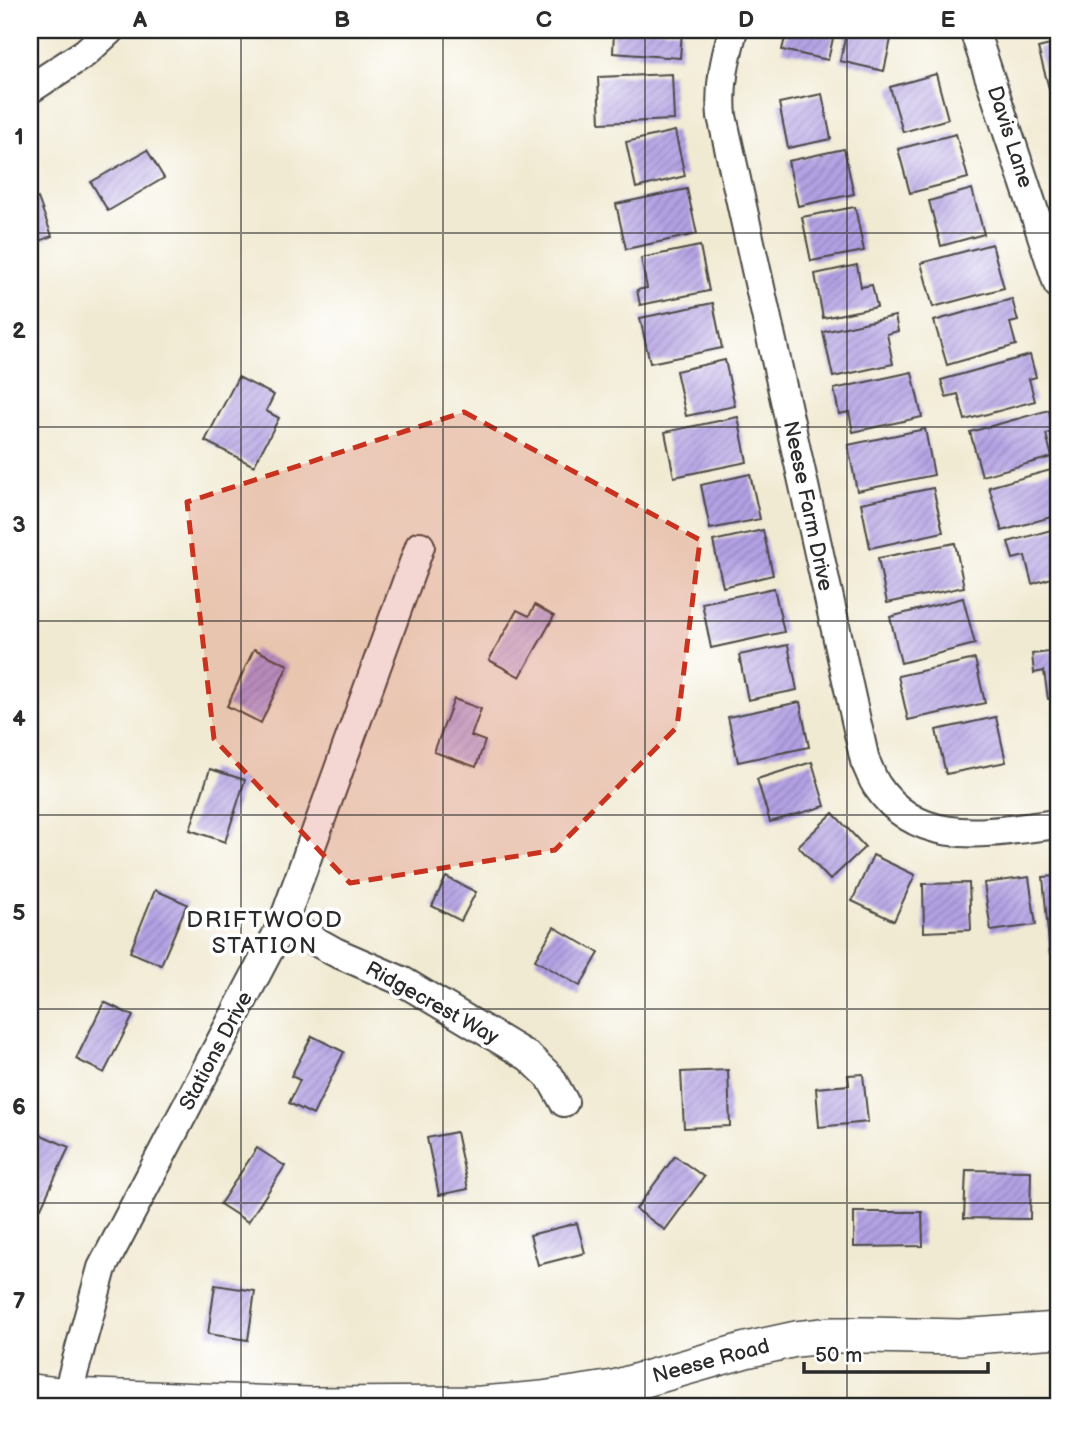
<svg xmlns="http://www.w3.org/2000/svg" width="1088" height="1436" font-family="'Balsamiq Sans',sans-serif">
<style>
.building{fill:url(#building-hatch)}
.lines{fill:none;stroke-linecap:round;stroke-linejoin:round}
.minor-casing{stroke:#494844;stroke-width:32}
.tertiary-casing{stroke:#494844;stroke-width:38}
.minor{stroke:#fff;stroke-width:28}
.tertiary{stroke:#fff;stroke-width:35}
.marked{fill:#c8321e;fill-opacity:0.2;stroke:#c8321e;stroke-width:5;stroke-dasharray:14 9;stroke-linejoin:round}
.grid{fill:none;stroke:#2b2b2b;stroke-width:2;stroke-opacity:0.55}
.labels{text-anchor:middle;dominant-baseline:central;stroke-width:7;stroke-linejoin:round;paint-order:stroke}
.street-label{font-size:21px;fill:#2b2b2b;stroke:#fff}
.neighbourhood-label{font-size:23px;letter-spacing:2px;fill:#2b2b2b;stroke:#fff}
.neatline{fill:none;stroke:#2b2b2b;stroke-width:2.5}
.grid-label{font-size:23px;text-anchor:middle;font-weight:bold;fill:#2b2b2b}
</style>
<defs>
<pattern id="building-hatch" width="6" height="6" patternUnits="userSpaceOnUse" patternTransform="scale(1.75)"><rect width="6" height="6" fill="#b3a1e4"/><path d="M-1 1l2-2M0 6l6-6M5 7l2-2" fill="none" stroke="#9283b9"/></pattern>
</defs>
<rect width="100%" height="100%" fill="#fff"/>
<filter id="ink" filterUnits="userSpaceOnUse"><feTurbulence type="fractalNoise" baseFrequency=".0143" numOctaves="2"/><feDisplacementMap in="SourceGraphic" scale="14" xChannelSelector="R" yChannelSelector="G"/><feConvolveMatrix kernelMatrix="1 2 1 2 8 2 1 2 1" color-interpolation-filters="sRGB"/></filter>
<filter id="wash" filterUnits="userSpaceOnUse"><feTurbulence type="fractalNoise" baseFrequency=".00686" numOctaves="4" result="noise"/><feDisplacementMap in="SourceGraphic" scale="28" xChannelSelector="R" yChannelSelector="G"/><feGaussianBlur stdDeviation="1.57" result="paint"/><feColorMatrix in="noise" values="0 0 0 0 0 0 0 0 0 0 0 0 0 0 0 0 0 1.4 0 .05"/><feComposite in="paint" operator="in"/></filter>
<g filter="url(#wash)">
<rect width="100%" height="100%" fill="#f1ead3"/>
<g id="blocks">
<!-- building -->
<g class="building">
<path d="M614,30H682L680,58L613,53Z"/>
<path d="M787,30H835L828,60L782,50Z"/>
<path d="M847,30H893L884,71L840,61Z"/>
<path d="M1028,30H1056V31L1030,37Z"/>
<path d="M1058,43V90L1050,92L1038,48Z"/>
<path d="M672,74L674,120L600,123L598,77Z"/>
<path d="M936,74L948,119L903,132L890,87Z"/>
<path d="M822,94L831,139L788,148L779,103Z"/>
<path d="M675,131L685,176L636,188L626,142Z"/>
<path d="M956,134L968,178L910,193L898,149Z"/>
<path d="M844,149L854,194L798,206L788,161Z"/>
<path d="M147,150L164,178L108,211L91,182Z"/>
<path d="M687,189L697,234L626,249L616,204Z"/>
<path d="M972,189L984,234L941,246L929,201Z"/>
<path d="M38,198L52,236L30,245V201Z"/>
<path d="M855,207L864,251L811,261L802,217Z"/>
<path d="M992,244L1004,288L933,307L921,263Z"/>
<path d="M700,246L709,291L640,305L637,290L647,288L641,258Z"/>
<path d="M857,265L861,287L872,285L877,307L823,318L815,274Z"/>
<path d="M1012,299L1018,321L1010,323L1016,345L947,365L934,321Z"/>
<path d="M713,303L722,348L650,363L640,318Z"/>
<path d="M895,316L898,331L887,334L893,364L833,377L823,332Z"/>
<path d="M1030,355L1036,377L1029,379L1035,401L965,420L958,394L946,397L941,380Z"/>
<path d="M725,360L735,406L686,416L676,371Z"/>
<path d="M912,372L922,417L853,432L849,412L839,414L834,389Z"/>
<path d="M238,377L274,395L266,411L279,418L254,466L205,441Z"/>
<path d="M1049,410L1054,432L1046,434L1052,457L982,476L970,432Z"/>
<path d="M738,417L747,462L674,477L665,432Z"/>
<path d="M925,429L934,475L857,491L848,445Z"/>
<path d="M1058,468V515L1002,531L989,487Z"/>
<path d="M750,474L760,519L710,529L701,485Z"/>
<path d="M933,488L943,532L870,548L861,503Z"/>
<path d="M1058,528V576L1032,584L1025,556L1013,559L1008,542Z"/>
<path d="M763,530L773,575L723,587L713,541Z"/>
<path d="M955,543L964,587L887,603L878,558Z"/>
<path d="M774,588L784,632L711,648L702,603Z"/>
<path d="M963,598L975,644L901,663L890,617Z"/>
<path d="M535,605L554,616L520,677L489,660L517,610L529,616Z"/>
<path d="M788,645L797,690L748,700L739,655Z"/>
<path d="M254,649L288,665L261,723L227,706Z"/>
<path d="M1058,651V698L1048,699L1044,671L1034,673L1032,654Z"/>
<path d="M975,659L985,703L908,720L898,676Z"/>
<path d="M454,699L481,709L471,736L485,741L476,767L434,752Z"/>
<path d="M800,702L809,747L738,762L728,717Z"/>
<path d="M996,717L1006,762L946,774L936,730Z"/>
<path d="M812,762L825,806L770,822L757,779Z"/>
<path d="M210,769L245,780L225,842L190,830Z"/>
<path d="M833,813L865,847L830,880L798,846Z"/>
<path d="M873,855L915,875L894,921L852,901Z"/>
<path d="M1058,876V954H1050L1043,877Z"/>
<path d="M446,877L476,892L461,921L432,906Z"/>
<path d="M1029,877L1036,925L991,931L984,883Z"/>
<path d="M969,883L971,930L924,932L923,884Z"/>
<path d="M155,890L187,904L161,965L130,952Z"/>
<path d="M554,927L599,953L580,986L535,960Z"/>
<path d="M104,1002L133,1016L104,1073L76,1059Z"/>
<path d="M312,1036L344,1052L313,1115L289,1103L300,1080L291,1076Z"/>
<path d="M728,1070L730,1126L684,1128L681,1072Z"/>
<path d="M863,1074L868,1122L819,1127L816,1088L849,1085L848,1075Z"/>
<path d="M30,1130L69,1147L41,1208L30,1203Z"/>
<path d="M456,1132L468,1189L439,1195L427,1138Z"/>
<path d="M257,1148L285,1166L248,1222L220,1204Z"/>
<path d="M675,1156L704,1177L665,1230L636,1209Z"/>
<path d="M966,1170L1031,1171L1030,1219L964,1218Z"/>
<path d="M854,1212H922L923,1246L854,1247Z"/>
<path d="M577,1223L585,1253L538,1265L530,1235Z"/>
<path d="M215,1285L255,1291L248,1340L208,1334Z"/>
</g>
</g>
</g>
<g filter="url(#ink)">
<use href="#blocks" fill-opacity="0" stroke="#494844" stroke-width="2"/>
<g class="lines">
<!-- minor casing -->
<g class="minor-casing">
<g id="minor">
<path d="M733,30C725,60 719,85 722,116L865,761C869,769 872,779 877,786C921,851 993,831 1058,824"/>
<path d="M974,30L1058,284"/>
<path d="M30,89L85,53L110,30"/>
<path d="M283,923L335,952L402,981L529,1057L550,1077L564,1102"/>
<path d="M67,1406V1396L102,1268L283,923L420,546"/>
</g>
</g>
<!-- tertiary casing -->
<g class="tertiary-casing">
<path id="tertiary" d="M30,1392L67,1396L309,1405L481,1404L542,1399L614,1388L746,1350L796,1339L832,1335H868L960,1337L1058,1330"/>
</g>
<!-- minor -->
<use href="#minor" class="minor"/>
<!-- tertiary -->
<use href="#tertiary" class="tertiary"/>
</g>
</g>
<!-- marked area -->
<path class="marked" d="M464,412L700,540L677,727L555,850L350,883L214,739L187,502Z"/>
<!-- grid -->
<path class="grid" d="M241,30V1406M443,30V1406M645,30V1406M847,30V1406M30,233H1058M30,427H1058M30,621H1058M30,815H1058M30,1009H1058M30,1203H1058"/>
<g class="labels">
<!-- street labels -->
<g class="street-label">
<text transform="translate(1010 137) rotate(72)">Davis Lane</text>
<text transform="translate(808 506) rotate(78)">Neese Farm Drive</text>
<text transform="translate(432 1003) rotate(29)">Ridgecrest Way</text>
<text transform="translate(216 1051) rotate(-62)">Stations Drive</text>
<text transform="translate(711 1361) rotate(-15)">Neese Road</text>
</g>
<!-- neighbourhood labels -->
<g class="neighbourhood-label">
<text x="265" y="920">DRIFTWOOD<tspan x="265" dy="26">STATION</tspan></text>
</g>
</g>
<!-- margin -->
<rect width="1088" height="1436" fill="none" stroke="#fff" stroke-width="77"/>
<!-- scale -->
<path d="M804 1362v10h184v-10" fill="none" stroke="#2b2b2b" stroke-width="3.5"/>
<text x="815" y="1362" font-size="21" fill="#2b2b2b" stroke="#ffffff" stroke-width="5" paint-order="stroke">50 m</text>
<rect x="38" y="38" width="1012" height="1360" class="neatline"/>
<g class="grid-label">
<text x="140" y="27">A</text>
<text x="342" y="27">B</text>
<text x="544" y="27">C</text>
<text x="746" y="27">D</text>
<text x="948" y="27">E</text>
<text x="19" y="144">1</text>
<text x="19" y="338">2</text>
<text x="19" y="532">3</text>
<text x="19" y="726">4</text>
<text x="19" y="920">5</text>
<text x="19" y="1114">6</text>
<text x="19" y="1308">7</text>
</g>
</svg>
